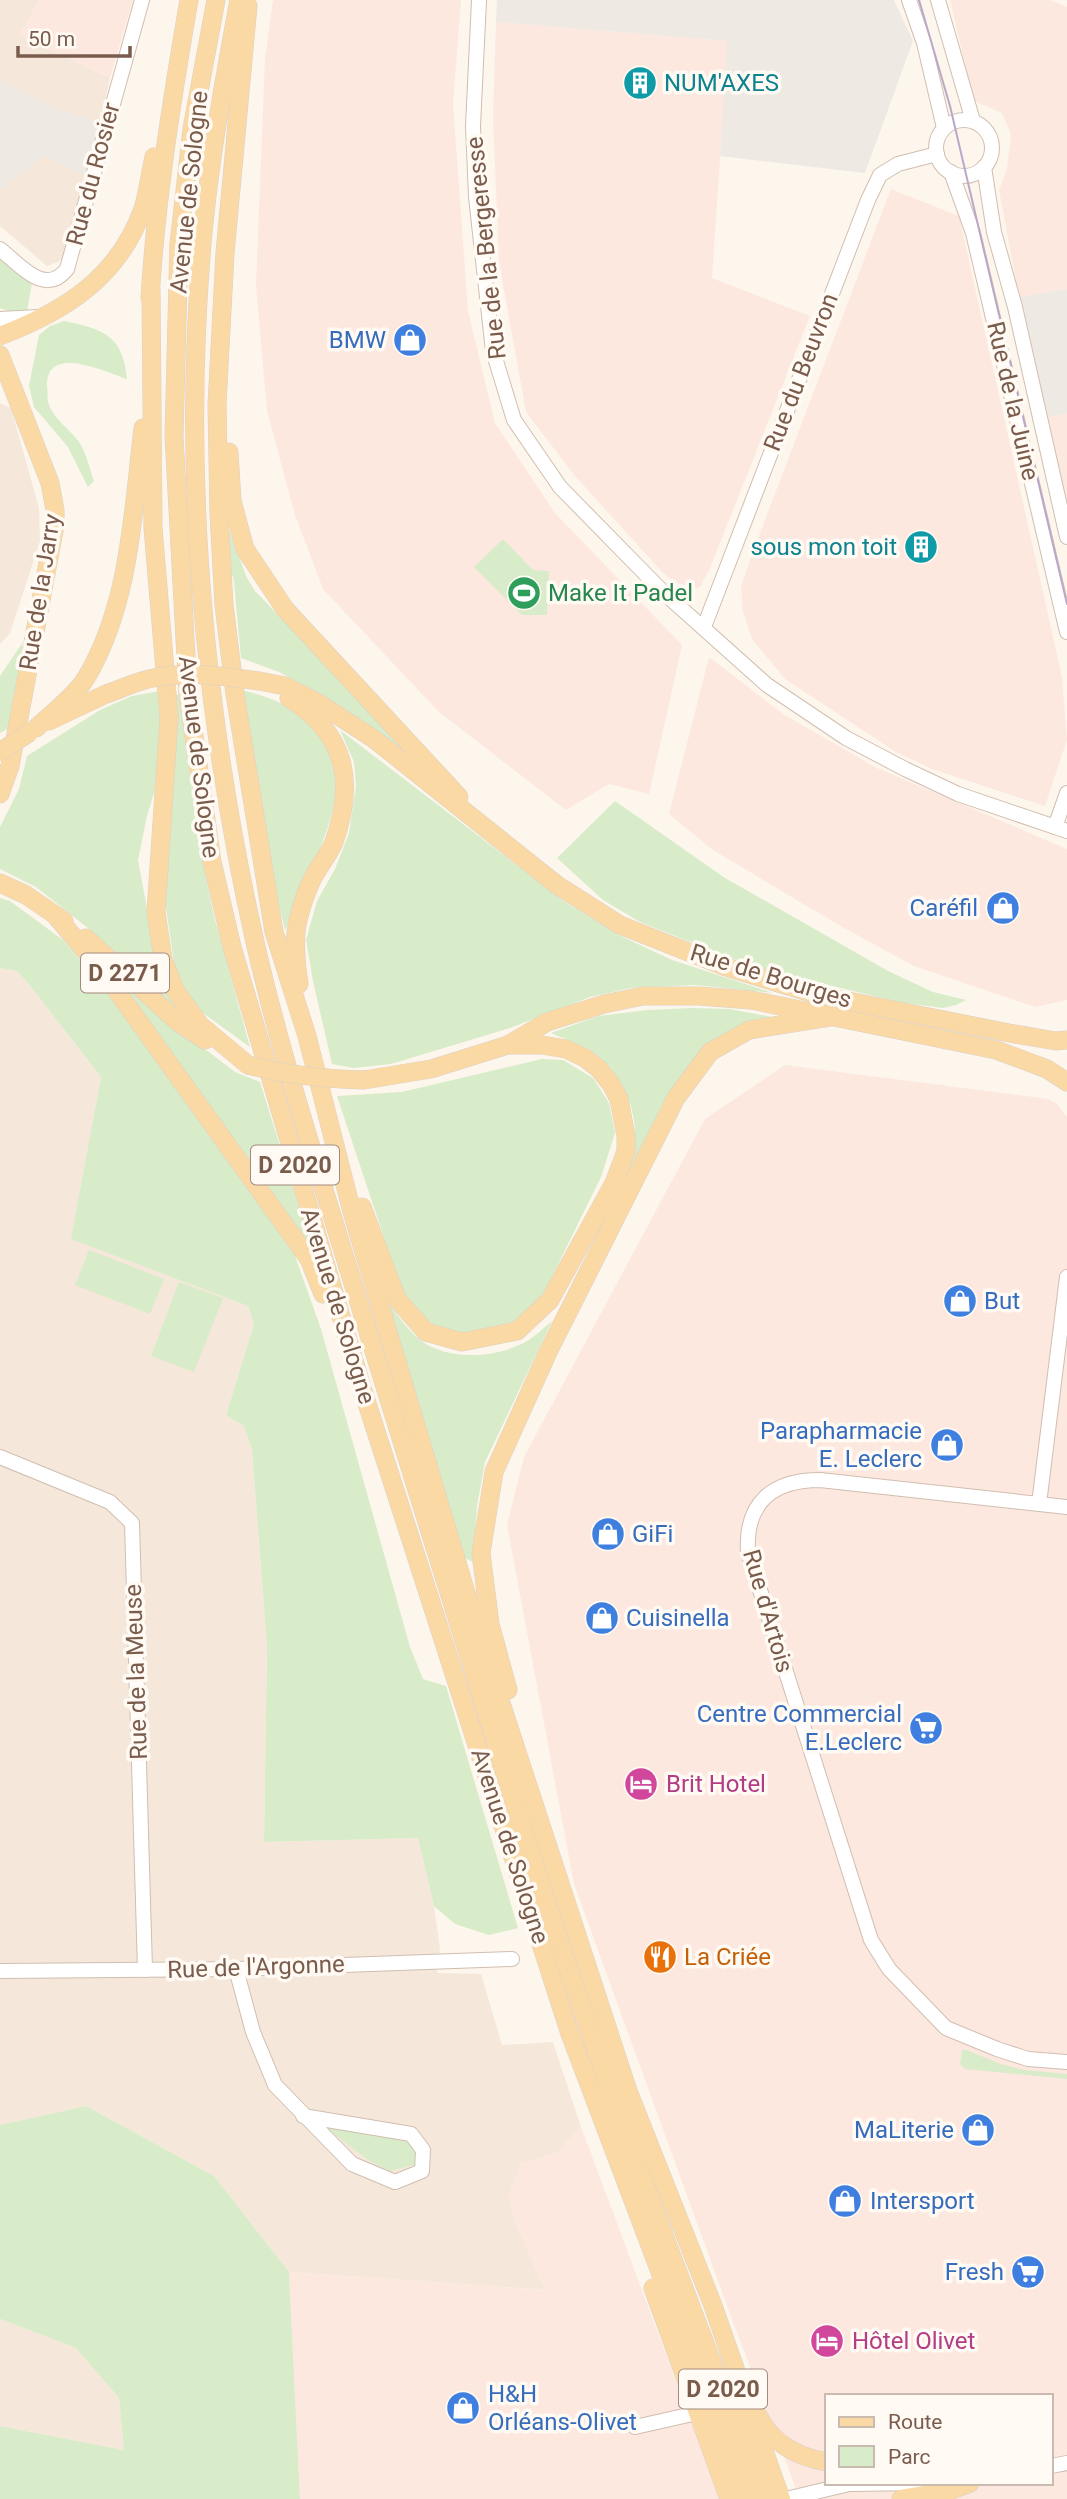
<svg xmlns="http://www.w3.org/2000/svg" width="1067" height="2499" font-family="Roboto,sans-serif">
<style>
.residential{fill:#f5e8da}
.commercial{fill:#fde8e0;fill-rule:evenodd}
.industrial{fill:#efe9e4}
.green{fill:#d8ecc9}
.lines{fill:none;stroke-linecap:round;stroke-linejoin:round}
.minor-casing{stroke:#d1beb0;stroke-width:16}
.major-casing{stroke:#dad1cd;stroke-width:19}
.minor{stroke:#fff;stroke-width:14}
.major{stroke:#fbd9a5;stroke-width:18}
.tram{stroke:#b9a8c9;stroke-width:2}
.major-bridge-casing{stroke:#dad1cd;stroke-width:19;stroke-linecap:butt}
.major-bridge{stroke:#fbd9a5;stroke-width:18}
.labels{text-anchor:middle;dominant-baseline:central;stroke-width:7;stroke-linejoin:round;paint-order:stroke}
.shield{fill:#fffaf3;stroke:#a28b7f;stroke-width:2}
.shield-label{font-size:23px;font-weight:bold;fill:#7a5c4d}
.culture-label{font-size:24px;fill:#0d838f;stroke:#fffaf3;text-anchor:start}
.street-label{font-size:24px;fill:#7a5c4d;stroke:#fffaf3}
.shop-label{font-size:24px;fill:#366cbe;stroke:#fffaf3;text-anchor:end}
.leisure-label{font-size:24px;fill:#27864d;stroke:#fffaf3;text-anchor:start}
.hotel-label{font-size:24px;fill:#b23c85;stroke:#fffaf3;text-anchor:start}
.food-label{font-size:24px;fill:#c56008;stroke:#fffaf3;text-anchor:start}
</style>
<rect width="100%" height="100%" fill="#fdf6ec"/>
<!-- residential -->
<g class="residential">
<path d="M0,0H39L20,35L110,78L89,178L67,251L58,262L47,266L0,226Z"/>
<path d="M0,403L11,408L39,508L40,541L10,633L0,644Z"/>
<path d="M0,968L17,971L28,983L101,1077L72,1239L248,1306L254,1324L226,1415L244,1426L252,1450L267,1647L264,1842L418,1838L434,1906L440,1949L437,1973L481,1974L502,2045L553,2042L581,2127L557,2153L521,2163L515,2222L546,2290L289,2272L214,2176L86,2106L0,2125Z"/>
<path d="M0,2319L76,2348L119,2398L124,2450L0,2426Z"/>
</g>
<!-- commercial -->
<g class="commercial">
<path d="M39,0H133L110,78L20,35Z"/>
<path d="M273,0H461L453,104L468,311L495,423L555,513L682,645L649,794L609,784L566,810L439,712L323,589L295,515L267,411L256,285L265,59Z"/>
<path d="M950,0H1050L1067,7V289L1019,297L999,190L1007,169L1011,135L1002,113L970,99L965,64Z"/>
<path d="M496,22L728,41L712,278L810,316L710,568L700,587L688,590L664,574L575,476L526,412L499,262L493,119Z"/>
<path d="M891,189L959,216L1062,677L1067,740L1045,806L932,769L896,752L785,679L752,639L743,612L741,587L752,554Z"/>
<path d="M1067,413V505L1047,418Z"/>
<path d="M709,657L783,714L877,768L1067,849V1000L1035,1007L914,966L844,928L713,850L669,814Z"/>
<path d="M785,1065L1049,1099L1057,1104L1067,1117V2499H800L730,2314L574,1884L507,1525L524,1457L705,1119ZM827,2396H1051V2483H827Z"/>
<path d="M581,2127L720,2499H300L289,2272L545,2290L515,2222L508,2197L521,2163L557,2153Z"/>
</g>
<!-- industrial -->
<g class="industrial">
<path d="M497,0H894L913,41L865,173L720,156L727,41L496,22Z"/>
<path d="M1,80L51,107L99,122L89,178L43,156L0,190Z"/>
<path d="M1067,289V413L1047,418L1019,297Z"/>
</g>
<!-- green -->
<g class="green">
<path d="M0,252L32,283L27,312L14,313L0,308Z"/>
<path d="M64,321C104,329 123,336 127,379C106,372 46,343 47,386C48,391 47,398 48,402C53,420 72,430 81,445C87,456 90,470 94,481L88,487L68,447L34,407L29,386L39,335L50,326Z"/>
<path d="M228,527L247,578L255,591L437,778L316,692L279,672L241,658L234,582L228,557Z"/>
<path d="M503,539L533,570L549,571L547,615H522L474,567Z"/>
<path d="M23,642L9,728L0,733V676Z"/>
<path d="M241,690C273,697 304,710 322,739C326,745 331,751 333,757C352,802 300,887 285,931L267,853Z"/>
<path d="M160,691L163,764L147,816L138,860L157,962L184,1010L180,1014L93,932L36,887L0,869V827L19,789L27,756L100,710L132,696Z"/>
<path d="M180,694L198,840L214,916L250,1047L196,1008L175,970L164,893L174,696Z"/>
<path d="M340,730L565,902L621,936L672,960L773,993L695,985L631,988L590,997L510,1028L391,1064L353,1068L332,1064L313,981L306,940L317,901L335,869L349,833L356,786L354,762Z"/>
<path d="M615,801L725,878L888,971L933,992L966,1000L956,1005L943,1008L898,1002L751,966L640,922L603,900L557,858Z"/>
<path d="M0,898L10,901L63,940L125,1013L294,1253L321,1329L410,1647L423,1679L446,1686L518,1928L489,1935L455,1924L434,1906L418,1838L264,1842L267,1647L252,1450L244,1426L226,1415L254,1324L248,1306L71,1239L101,1077L28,983L17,971L0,968Z"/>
<path d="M102,961L171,1023L235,1072L260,1082L310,1242L305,1245Z"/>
<path d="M692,1008L729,1009L783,1019L696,1057L663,1103L627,1179C629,1165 634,1150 635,1136C636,1105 619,1068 591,1051C579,1044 564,1039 551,1033L598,1016L648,1010Z"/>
<path d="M542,1059L563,1060L593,1078L609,1103L615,1133L601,1177L545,1291L518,1321L481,1331L458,1334L431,1327L403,1295L337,1096L402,1092Z"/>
<path d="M89,1250L164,1279L150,1314L75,1285Z"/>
<path d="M179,1282L223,1298L194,1372L151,1356Z"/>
<path d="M384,1297C396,1313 407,1330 423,1342C451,1361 498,1358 527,1341C536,1336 544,1327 552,1321L485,1462L477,1506L473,1562L463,1557Z"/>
<path d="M964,2049L1001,2064L1024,2070L1067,2074V2079L965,2069L960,2064L962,2050Z"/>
<path d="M86,2106L214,2176L289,2272L300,2499H0V2426L124,2450L119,2398L76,2348L0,2319V2125Z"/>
<path d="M335,2125L403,2139L414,2147L417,2164L390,2171L371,2162L326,2128Z"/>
</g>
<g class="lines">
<!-- minor casing -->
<g class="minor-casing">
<g id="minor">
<path d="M479,0L473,126L476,197L493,351L514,420L560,487L664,593L767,685L846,738L905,769L958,794L1067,831"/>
<path d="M909,0L924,43L944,128"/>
<path d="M938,0L973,121"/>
<circle cx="964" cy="148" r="28"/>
<path d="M984,167L994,232L1015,307L1067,537"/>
<path d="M951,172L973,233L1067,632"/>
<path d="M0,249C20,265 45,297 67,269L142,0"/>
<path d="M0,319L38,317"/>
<path d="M704,627L868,200L880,175L898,164L937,154"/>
<path d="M1055,827L1067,793"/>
<path d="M0,1457L110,1502L132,1523L145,1970"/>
<path d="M1039,1504L1067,1277"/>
<path d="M1067,1507L820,1480C773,1480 745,1502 748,1552L871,1940L889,1969L946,2028L997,2049L1028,2059L1067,2062"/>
<path d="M236,1969L253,2032L275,2085L352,2164L395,2182L422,2171L423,2150L411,2134L303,2116"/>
<path d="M0,1971L236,1969L512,1959"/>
<path d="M635,2427L697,2413"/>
<path d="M1051,2466L1067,2463"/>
<path d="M790,2498L849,2484L924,2483"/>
</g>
</g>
<!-- major casing -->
<g class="major-casing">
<g id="major">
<path d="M216,0L192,129L179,244L174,436L188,694L212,862L232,947L363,1391L570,2034L746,2499"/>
<path d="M239,0C224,81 209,162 202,244C182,478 204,714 255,942C273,1022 297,1101 321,1180C354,1288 388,1395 421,1503C476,1677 528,1852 587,2024C642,2183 705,2341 764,2499"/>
<path d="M248,6L225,253L217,405L219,514L224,605L235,694L274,932L307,1036L352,1212L479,1636L628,2091L712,2303L781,2499"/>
<path d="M151,289L153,528L169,718L156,912L163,959L175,990L200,1025L248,1065"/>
<path d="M150,298C156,198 172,99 189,0"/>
<path d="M0,336C65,311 118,278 143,209C148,192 150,174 154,157"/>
<path d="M0,355L50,483L55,510V525L10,766L0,794"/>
<path d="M229,452L232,501L245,549L285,609L459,797"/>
<path d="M259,681L285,686L320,704L374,739L557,885L620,925L726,967L818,995L1009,1033L1056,1041L1067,1040"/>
<path d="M289,698C345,733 356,780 334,842C328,857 316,869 310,884C305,895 301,908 298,920C293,940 296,964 299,984"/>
<path d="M49,721L106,694"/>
<path d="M36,728C51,714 76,695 86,678C130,605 133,511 143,428"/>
<path d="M0,883L26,895L64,921"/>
<path d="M55,915L104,973L309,1259L323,1294"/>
<path d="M86,938L178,1022L205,1040"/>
<path d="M508,1045L547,1022L604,1004L643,996H699L751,1000L996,1050L1047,1069L1067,1082"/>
<path d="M362,1207L397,1299L426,1332L462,1342L517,1331L550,1300L614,1183L626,1151V1136L619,1099L611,1084L599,1069L585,1058L566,1049L542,1045H508L431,1069L364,1080"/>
<path d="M508,1690L490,1624L481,1553L494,1472L548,1352L676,1098L710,1052L749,1030L830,1017"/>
<path d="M653,2288L729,2499"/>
<path d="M758,2415C771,2443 798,2457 827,2462"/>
<path d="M901,2499L949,2491L970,2483"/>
</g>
</g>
<!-- minor -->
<use href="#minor" class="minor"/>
<!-- major -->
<use href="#major" class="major"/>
<!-- tram -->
<path class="tram" d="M919,0L950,106L1067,604"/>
<!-- major-bridge casing -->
<g class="major-bridge-casing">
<g id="major-bridge">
<path d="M106,694C121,689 137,681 153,678C189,671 224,676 259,681"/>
<path d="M0,752L30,732"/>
<path d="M248,1065C286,1075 325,1079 364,1080"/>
</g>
</g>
<!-- major-bridge -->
<use href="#major-bridge" class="major-bridge"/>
</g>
<!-- icons -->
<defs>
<g id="building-disc" transform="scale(1.75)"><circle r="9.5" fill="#0f9aa8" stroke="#fffaf3"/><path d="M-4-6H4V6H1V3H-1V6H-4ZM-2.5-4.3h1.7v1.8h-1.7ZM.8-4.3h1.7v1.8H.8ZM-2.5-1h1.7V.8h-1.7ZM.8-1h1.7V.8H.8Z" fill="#fff"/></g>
<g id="shop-disc" transform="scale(1.75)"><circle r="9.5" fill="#3f7fe0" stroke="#fffaf3"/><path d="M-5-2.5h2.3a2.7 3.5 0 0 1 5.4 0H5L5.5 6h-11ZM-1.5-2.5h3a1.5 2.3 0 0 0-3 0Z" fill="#fff"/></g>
<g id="stadium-disc" transform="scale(1.75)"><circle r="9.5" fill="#2e9e5b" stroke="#fffaf3"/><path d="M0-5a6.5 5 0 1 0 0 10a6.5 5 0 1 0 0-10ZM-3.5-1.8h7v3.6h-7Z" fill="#fff"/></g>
<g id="supermarket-disc" transform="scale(1.75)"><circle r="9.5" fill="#3f7fe0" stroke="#fffaf3"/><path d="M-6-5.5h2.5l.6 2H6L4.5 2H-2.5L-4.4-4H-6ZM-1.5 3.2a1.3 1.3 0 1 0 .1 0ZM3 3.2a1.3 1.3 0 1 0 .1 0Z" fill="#fff"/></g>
<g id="hotel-disc" transform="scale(1.75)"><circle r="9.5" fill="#d1479c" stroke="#fffaf3"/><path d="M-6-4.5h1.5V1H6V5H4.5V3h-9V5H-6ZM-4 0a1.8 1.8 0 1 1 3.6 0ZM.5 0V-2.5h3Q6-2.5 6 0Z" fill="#fff"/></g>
<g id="restaurant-disc" transform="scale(1.75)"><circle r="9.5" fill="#e8710a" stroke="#fffaf3"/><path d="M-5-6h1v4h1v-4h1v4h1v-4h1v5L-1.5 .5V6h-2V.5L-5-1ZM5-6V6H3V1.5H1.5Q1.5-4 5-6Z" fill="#fff"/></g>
</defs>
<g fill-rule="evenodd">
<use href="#building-disc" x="640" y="83"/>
<use href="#shop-disc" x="410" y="340"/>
<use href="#building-disc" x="921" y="547"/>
<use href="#stadium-disc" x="524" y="593"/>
<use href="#shop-disc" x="1003" y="908"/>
<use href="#shop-disc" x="960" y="1301"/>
<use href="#shop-disc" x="947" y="1445"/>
<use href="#shop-disc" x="608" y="1534"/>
<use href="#shop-disc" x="602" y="1618"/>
<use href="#supermarket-disc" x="926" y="1728"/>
<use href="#hotel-disc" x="641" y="1784"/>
<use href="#restaurant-disc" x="660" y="1957"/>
<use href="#shop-disc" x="978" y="2130"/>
<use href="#shop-disc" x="845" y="2201"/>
<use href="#supermarket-disc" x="1028" y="2272"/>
<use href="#hotel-disc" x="827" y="2341"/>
<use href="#shop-disc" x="463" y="2408"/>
</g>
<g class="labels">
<!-- shield labels -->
<g class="shield">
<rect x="81" y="953.5" width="88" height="39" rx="5"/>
<rect x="251" y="1145.5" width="88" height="39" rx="5"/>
<rect x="679" y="2369.5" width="88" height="39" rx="5"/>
</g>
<g class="shield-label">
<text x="125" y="973">D 2271</text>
<text x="295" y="1165">D 2020</text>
<text x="723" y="2389">D 2020</text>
</g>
<!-- culture labels -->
<g class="culture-label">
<text x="664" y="83">NUM'AXES</text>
<text x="897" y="547" text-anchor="end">sous mon toit</text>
</g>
<!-- street labels -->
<g class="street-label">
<text transform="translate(93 174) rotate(-75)">Rue du Rosier</text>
<text transform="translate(189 192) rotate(-84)">Avenue de Sologne</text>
<text transform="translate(486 248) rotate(-96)">Rue de la Bergeresse</text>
<text transform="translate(801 372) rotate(-69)">Rue du Beuvron</text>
<text transform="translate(1013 401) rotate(77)">Rue de la Juine</text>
<text transform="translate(40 592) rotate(-81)">Rue de la Jarry</text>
<text transform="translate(199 757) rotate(83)">Avenue de Sologne</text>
<text transform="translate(771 976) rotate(17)">Rue de Bourges</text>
<text transform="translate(338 1306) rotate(73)">Avenue de Sologne</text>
<text transform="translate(768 1611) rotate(74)">Rue d'Artois</text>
<text transform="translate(136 1672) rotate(-92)">Rue de la Meuse</text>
<text transform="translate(510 1846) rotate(72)">Avenue de Sologne</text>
<text transform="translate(256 1967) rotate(-2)">Rue de l'Argonne</text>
</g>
<!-- shop labels -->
<g class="shop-label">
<text x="386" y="340">BMW</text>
<text x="978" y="908">Caréfil</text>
<text x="984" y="1301" text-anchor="start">But</text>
<text x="922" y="1431">Parapharmacie<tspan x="922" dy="28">E. Leclerc</tspan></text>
<text x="632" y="1534" text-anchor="start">GiFi</text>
<text x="626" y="1618" text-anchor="start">Cuisinella</text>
<text x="902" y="1714">Centre Commercial<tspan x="902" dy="28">E.Leclerc</tspan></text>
<text x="954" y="2130">MaLiterie</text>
<text x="870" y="2201" text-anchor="start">Intersport</text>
<text x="1004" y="2272">Fresh</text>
<text x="488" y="2394" text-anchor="start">H&amp;H<tspan x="488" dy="28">Orléans-Olivet</tspan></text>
</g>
<!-- leisure labels -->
<g class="leisure-label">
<text x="548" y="593">Make It Padel</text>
</g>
<!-- hotel labels -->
<g class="hotel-label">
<text x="666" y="1784">Brit Hotel</text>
<text x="852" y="2341">Hôtel Olivet</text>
</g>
<!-- food labels -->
<g class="food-label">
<text x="684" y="1957">La Criée</text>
</g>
</g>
<!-- legend -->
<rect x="825" y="2394" width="228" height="91" fill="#fffaf3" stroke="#cabbb1" stroke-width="2"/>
<rect x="839" y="2417" width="35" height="10" fill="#fbd9a5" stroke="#cabbb1" stroke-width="2"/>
<text x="888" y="2429" font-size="21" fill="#7a5c4d">Route</text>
<rect x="839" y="2446" width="35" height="21" fill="#d8ecc9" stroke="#cabbb1" stroke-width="2"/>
<text x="888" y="2464" font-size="21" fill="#7a5c4d">Parc</text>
<!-- scale -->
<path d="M18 46v10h112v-10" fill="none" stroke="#7a5c4d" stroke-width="3.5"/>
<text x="28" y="46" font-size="21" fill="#7a5c4d" stroke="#fffaf3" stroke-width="5" paint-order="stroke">50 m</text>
</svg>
